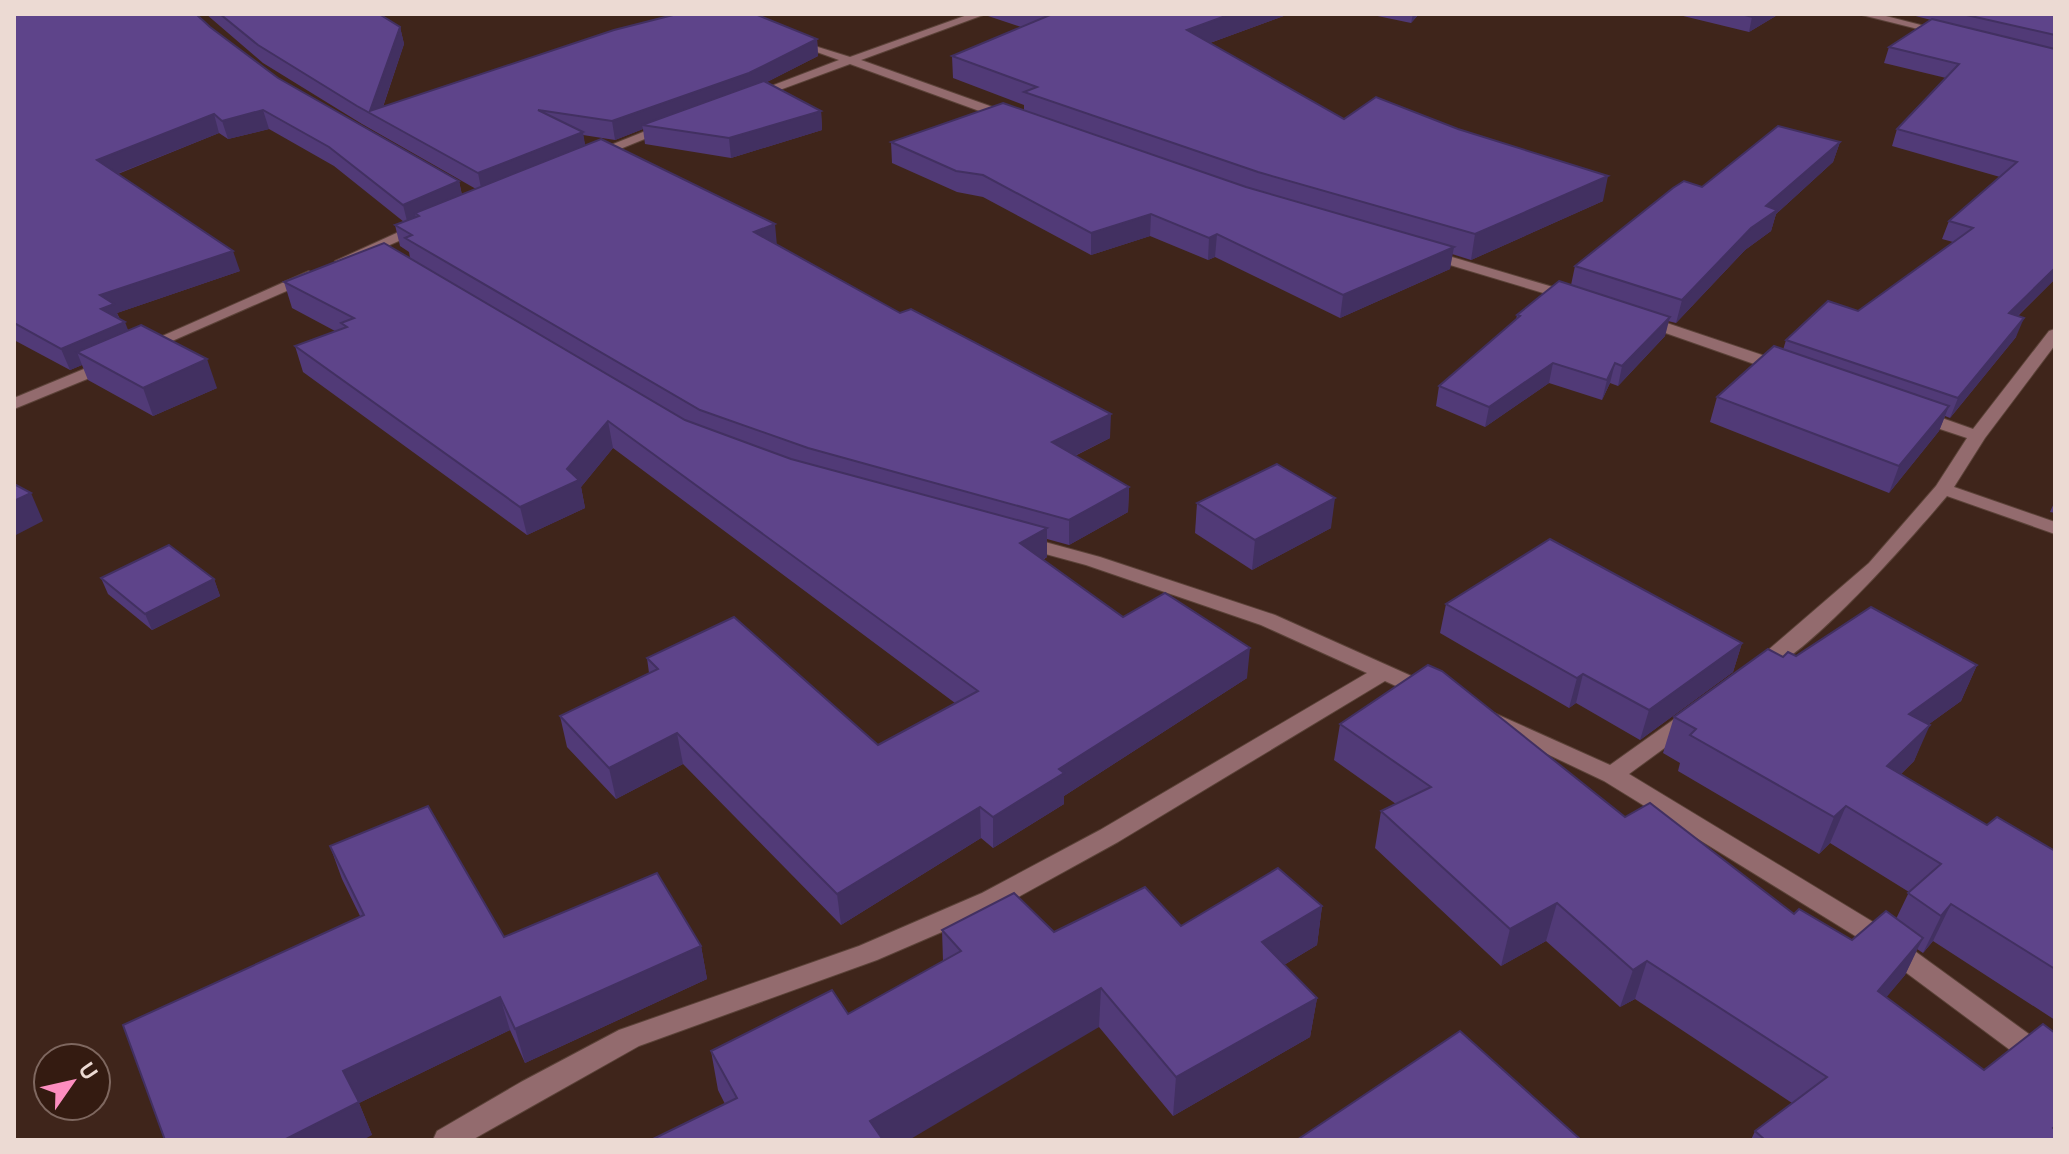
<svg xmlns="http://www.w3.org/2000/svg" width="2069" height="1154" font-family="Overpass,sans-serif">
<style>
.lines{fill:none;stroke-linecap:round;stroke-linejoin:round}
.minor-casing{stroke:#5b4238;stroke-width:2}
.minor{fill:#936b6e;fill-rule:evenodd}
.wall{fill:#513a77}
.shaded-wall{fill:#423061}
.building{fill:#5e448a;stroke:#423061;stroke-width:2}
</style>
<rect width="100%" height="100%" fill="#3f251b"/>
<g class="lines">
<!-- minor casing -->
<g class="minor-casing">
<g id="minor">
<path d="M970,14H986L861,60L1015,115V121H1007L850,64L758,98L748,95L839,60L789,42V38L850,57Z"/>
<path d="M1858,14H1878L1952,33L1946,36Z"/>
<path d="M663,124L674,127L598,158L586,155Z"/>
<path d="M423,221L430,225L428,228L347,264L342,265L335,261Z"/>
<path d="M1425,249L1580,295L1583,298L1580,301H1570L1420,256L1418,253Z"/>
<path d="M309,271L317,276L314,279L147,352H135L133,349Z"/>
<path d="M1643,315L1789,364L1791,368L1789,372H1777L1637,323L1635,320Z"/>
<path d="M2055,329V345L1985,438L1954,487L2055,522V534L1947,496C1920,528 1785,685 1748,675L1745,670L1869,563L1936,486L1967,438L1913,420L1910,416L1913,412H1925L1973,429L2049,331Z"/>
<path d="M108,359L114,360L116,364L114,368L14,409V398Z"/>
<path d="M1023,536L1100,557L1275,615L1436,687L1439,692L1436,697H1420L1385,681L1118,842L1000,907L877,960L639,1046L472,1140H433L437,1131L521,1082L619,1030L859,946L982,893L1100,830L1367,673L1261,625L1086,565L1016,546L1013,542Z"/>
<path d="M1494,713L1610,765L1680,715H1696L1699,720L1696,725L1629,774L1883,928L2055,1053V1080L2045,1076L1865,942L1604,781L1486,725L1483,720L1486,715Z"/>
</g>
</g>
<!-- minor -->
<use href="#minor" class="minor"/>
</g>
<!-- wall -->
<g class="wall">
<path d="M14,14L210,27L278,78L459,181L462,195L476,189L362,124L263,63L206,14H379L400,27L404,44L383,107L817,39L818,56L767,82L821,111L822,130L731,158L645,144L643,129L615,140L583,135L585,146L777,245L1110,438L1075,456L1129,487L1128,512L1069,545L1047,539V557L1043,560L1123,617L1247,678L1064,796V804L993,848L981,838L841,925L683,764L616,799L567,747L560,716L649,673L647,658L878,745L955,703L613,448L581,487L585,508L527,535L303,372L295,346L335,331L292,308L284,282L410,258L409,252L400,246L395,225L404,222L334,166L269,129L228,139L219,133L118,174L240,271L117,313L120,319L128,330L217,388L153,416L88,380L82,365L70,370L14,340Z"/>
<path d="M987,14H1289L1210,43L1344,119L1603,201L1471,260L1452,254L1450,269L1340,318L1215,257L1208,260L1150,236L1091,255L983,197L957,192L892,163L891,142L1024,110V105L953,78L952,56L1021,27L988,16Z"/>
<path d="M1368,14H1419L1411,23Z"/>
<path d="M1675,14H1779L1749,32Z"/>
<path d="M1908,14H2055V279L2018,316L2016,337L1950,418L1945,416L1939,431L1889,493L1710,422L1717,397L1783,350L1786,340L1858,311L1953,242L1942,239L1949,221L2000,177L1892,146L1897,129L1946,78L1884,63L1889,47L1931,20Z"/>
<path d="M1840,142L1833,162L1776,214L1771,231L1745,250L1676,323L1668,321L1665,336L1618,386L1610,383L1602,400L1549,383L1485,427L1436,406L1439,386L1516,320L1517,315L1571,285L1575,266L1702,187Z"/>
<path d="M2055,501V513L2050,512Z"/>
<path d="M1197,503L1331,528L1252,570L1195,533Z"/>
<path d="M101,578L214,579L220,596L152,630L108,594Z"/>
<path d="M1446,604L1742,643L1733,672L1640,740L1576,703L1569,708L1440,633Z"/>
<path d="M1796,656L1977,665L1961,701L1929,724L1914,761L1901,774L1987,825L2055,851V1020L1933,941L1923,953L1917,949L1905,975L1886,997L1984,1070L2053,1031L2055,1027V1140H1751L1755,1131L1792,1103L1635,999L1620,1007L1546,941L1501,966L1375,848L1381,811L1396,804L1334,760L1340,724L1625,817L1794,914L1852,940L1896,919L1909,892L1830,843L1819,854L1678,771L1680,763L1663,753L1674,717L1783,657Z"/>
<path d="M330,846L504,937L701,946L707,979L525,1063L510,1030L359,1103L372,1135L165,1140L360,916L342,879Z"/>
<path d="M1322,906L1317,945L1284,965L1317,998L1310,1037L1173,1116L1099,1027L725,1104L718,1090L711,1051L848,1014L943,961L942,930L1054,932L1181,926Z"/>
</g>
<!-- shaded-wall -->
<g class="shaded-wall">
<path d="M1231,14H1289L1185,52L1187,30Z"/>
<path d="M1413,14H1419L1411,23Z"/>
<path d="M1757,14H1779L1749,32L1752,17Z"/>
<path d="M400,27L404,44L379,118L370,111Z"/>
<path d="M817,39L818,56L751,90L642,125L643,129L615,140L612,121Z"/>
<path d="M263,110L269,129L228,139L222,121Z"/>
<path d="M821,111L822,130L731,158L729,138Z"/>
<path d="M214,114L219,133L104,179L97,160Z"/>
<path d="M583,132L586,150L482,193L478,173Z"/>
<path d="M1840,142L1833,162L1776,214L1771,231L1745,250L1676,323L1682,300L1766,206Z"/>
<path d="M1608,176L1603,201L1471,260L1475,234Z"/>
<path d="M459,181L463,201L419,216L415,213L417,221L408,225L403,205Z"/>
<path d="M1151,214L1150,236L1091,255V233Z"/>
<path d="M775,224L777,246L754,232Z"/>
<path d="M1217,234L1215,257L1208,260L1209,238Z"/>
<path d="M1454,247L1450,269L1340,318L1343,295Z"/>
<path d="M233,251L240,271L117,313L121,324L125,322L133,343L77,352L82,365L70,370L61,349L101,309L100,295Z"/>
<path d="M2055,268V279L2001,332L2009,313Z"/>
<path d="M1670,317L1665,336L1618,386L1622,366Z"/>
<path d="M2024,318L2016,337L1950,418L1958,398Z"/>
<path d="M207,359L217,388L153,416L143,388Z"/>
<path d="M1553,363L1549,383L1485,427L1489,407Z"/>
<path d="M1615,363L1610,383L1602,400L1607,380Z"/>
<path d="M1949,406L1939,431L1889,493L1899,466Z"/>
<path d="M1111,414L1110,438L1052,467V442Z"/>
<path d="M608,421L613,448L581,487L585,508L527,535L520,507L567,469Z"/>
<path d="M1129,487L1128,512L1069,545V520Z"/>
<path d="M31,493L43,521L14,536V501Z"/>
<path d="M1335,498L1331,528L1252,570L1255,540Z"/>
<path d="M1047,528V557L1020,572V543Z"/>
<path d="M214,579L220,596L152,630L145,614Z"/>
<path d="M1742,643L1733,672L1640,740L1649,710Z"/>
<path d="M1250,648L1247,678L1064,796V804L993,848V817L1059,769Z"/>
<path d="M1977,665L1961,701L1893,750L1909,714Z"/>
<path d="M1583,674L1576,703L1569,708L1577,678Z"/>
<path d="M1930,725L1914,761L1872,802L1887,766Z"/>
<path d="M677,733L683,764L616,799L609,768Z"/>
<path d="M1846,806L1830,843L1819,854L1834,817Z"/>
<path d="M980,807L981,838L841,925L837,894Z"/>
<path d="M1557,903L1546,941L1501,966L1510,929Z"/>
<path d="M1951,904L1933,941L1923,953L1941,916Z"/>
<path d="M1322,906L1317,945L1257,981L1262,942Z"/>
<path d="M1923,938L1905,975L1860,1029L1878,991Z"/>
<path d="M701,946L707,979L525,1063L515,1029Z"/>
<path d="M1647,961L1635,999L1620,1007L1633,970Z"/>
<path d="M1101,988L1099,1027L909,1140H872L870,1121Z"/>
<path d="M500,997L510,1030L359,1103L372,1135L363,1140H284L343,1071Z"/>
<path d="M1317,998L1310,1037L1173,1116L1176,1077Z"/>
</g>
<!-- building -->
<g class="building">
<path d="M14,14H196L210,27L278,78L459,181L403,205L329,147L263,110L222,121L214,114L97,160L233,251L100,295L114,304L101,309L125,322L61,349L14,323Z"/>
<path d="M220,14H379L400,27L370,111L614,30L677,14H755L817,39L749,73L612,121L538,110L583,132L478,173L357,106L258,45Z"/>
<path d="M1047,14H1231L1187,30L1344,119L1376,97L1458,129L1608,176L1475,234L1258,172L1024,92L1037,87L952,56L1050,15Z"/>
<path d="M1741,14H1757L1752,17Z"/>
<path d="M1962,14H2055V35Z"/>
<path d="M1932,19L2055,49V268L2009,313L2024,318L1958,398L1786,340L1828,301L1858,311L1973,228L1949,221L2017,162L1897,129L1959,64L1889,47Z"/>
<path d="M764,81L821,111L729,138L642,125Z"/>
<path d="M1003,103L1246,187L1454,247L1343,295L1217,234L1209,238L1151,214L1091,233L983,175L956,171L891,142Z"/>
<path d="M1778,126L1840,142L1766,206L1777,210L1751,228L1682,300L1575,266L1673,188L1684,181L1702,187Z"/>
<path d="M601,139L775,224L754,232L900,313L911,309L1111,414L1052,442L1129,487L1069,520L808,448L700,410L405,238L412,235L395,225L419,216L415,213Z"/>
<path d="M384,243L685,420L791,459L1047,528L1020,543L1123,617L1165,593L1250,648L1059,769L1064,773L993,817L980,807L837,894L677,733L609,768L560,716L658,669L647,658L734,617L878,745L978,691L608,421L567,469L579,480L520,507L295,346L347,327L341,323L354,318L284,282Z"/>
<path d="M1559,281L1670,317L1622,366L1615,363L1607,380L1553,363L1489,407L1439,386L1520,316L1517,315Z"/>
<path d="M141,325L207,359L143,388L77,352Z"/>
<path d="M1774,346L1949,406L1899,466L1717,397Z"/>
<path d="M1277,464L1335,498L1255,540L1197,503Z"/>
<path d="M14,484L31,493L14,501Z"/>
<path d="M1550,539L1742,643L1649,710L1583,674L1577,678L1446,604Z"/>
<path d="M169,545L214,579L145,614L101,578Z"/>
<path d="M1871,607L1977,665L1909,714L1930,725L1887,766L1987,825L1997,817L2055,851V969L1951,904L1941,916L1908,893L1941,864L1846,806L1834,817L1690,735L1696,729L1674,717L1768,649L1783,657L1788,652L1796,656Z"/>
<path d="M1428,665L1442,671L1625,817L1650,803L1794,914L1799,909L1852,940L1886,911L1923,938L1878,991L1984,1070L2043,1024L2055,1033V1126L2053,1128L2055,1130V1140H1765L1755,1131L1827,1077L1647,961L1633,970L1557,903L1510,929L1381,811L1431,787L1340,724Z"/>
<path d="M428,806L504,937L657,873L701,946L515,1029L500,997L343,1071L359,1102L284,1140H165L123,1025L364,915L330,846Z"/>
<path d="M1278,868L1322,906L1262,942L1317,998L1176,1077L1101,988L870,1121L883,1140H651L737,1098L711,1051L832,990L848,1014L961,951L942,930L1014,893L1054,932L1145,887L1181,926Z"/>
<path d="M1460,1031L1581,1140H1297Z"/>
</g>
<!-- border -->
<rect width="2069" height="1154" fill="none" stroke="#ecdad3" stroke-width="32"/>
<!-- north arrow -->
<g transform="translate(72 1082) rotate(56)"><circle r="38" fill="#341b11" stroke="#7e675f" stroke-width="2"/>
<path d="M0-6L14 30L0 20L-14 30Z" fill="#fd8ec0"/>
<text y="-12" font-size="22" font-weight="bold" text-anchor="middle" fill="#ecdad3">U</text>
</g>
</svg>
